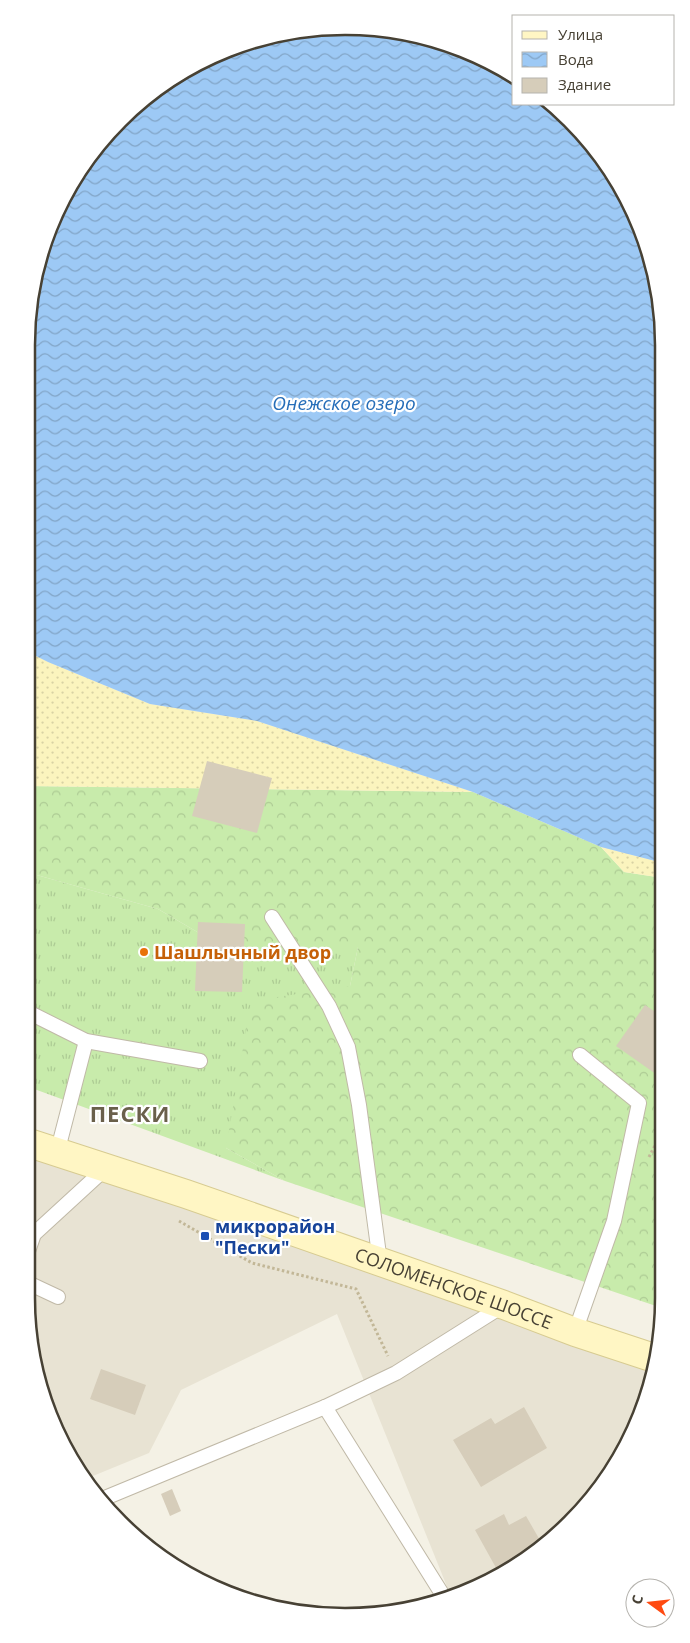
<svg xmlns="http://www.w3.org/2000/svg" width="690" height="1643" font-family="'Open Sans',sans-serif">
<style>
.residential{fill:#e8e3d3}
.grass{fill:url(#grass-tufts)}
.forest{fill:url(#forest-crowns)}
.sand{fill:url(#sand-dots)}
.water{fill:url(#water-waves)}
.building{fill:#d6cdba}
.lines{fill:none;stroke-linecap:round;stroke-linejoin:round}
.lane-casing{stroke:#c0b9a7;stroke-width:16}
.secondary-casing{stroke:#d7cb91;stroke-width:30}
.path{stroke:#c2b797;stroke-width:3;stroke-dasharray:2.5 2.5;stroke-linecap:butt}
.lane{stroke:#fff;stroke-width:14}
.secondary{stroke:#fff6c4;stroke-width:28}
.food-dot{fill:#e8710a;stroke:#fff;stroke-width:2}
.transit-dot{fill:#1a4fb4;stroke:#fff;stroke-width:2}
.labels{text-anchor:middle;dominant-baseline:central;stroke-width:4.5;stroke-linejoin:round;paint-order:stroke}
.food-label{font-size:18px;font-weight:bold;fill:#c56008;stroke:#fff;text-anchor:start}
.transit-label{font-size:18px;font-weight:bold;fill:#164399;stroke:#fff;text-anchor:start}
.street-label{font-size:18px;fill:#474134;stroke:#fff}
.water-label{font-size:19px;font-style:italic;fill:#266eb9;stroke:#fff}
.district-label{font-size:22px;font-weight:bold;letter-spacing:1px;fill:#6a604b;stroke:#fff}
.rim{fill:none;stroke:#474134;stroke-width:2.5}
</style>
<defs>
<pattern id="grass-tufts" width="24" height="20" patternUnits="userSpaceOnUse" patternTransform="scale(1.25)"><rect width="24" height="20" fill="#c8ebab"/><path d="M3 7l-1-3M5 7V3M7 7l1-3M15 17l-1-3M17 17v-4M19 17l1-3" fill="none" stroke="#adcb94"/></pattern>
<pattern id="forest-crowns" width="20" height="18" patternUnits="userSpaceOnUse" patternTransform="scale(1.25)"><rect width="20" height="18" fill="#c8ebab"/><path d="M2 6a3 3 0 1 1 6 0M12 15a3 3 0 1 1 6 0" fill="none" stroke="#adcb94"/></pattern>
<pattern id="sand-dots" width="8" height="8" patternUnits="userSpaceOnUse" patternTransform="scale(1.25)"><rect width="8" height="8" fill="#fbf4be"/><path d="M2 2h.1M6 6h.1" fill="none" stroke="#d8d2a4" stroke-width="1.8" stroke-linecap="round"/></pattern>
<pattern id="water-waves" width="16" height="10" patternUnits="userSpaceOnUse" patternTransform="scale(1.25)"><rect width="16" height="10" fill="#9dc9f5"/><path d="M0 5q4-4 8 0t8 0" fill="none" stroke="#82a5c7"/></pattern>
</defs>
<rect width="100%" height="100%" fill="#f4f1e5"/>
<!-- residential -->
<path class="residential" d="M26,1151L653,1363L647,1400L598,1492L505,1574L450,1594L337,1314L181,1390L149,1453L88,1478L43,1401L26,1298Z"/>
<!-- grass -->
<path class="grass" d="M26,872L158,909L223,947H358L350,986L226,1148L285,1181L26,1086Z"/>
<!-- forest -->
<path class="forest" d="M26,786L473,792L601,847L624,872L663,878L664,1298L662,1308L285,1181L226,1148L251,1001L350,986L358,947H223L158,909L26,872Z"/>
<!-- sand -->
<g class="sand">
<path d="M26,651L48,662L150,704L257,721L473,792L26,786Z"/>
<path d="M601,847L663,863V878L624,872Z"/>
</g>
<!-- water -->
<path class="water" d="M324,27L447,43L514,76V104H549L585,135L639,223L661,303L663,863L601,847L473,792L257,721L150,704L48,662L26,651V345L43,243L105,135L204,59Z"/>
<!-- building -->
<g class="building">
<path d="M207,761L272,778L257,833L192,816Z"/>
<path d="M198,922L245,924L242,992L195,991Z"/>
<path d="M645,1005L663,1017V1079L616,1046Z"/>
<path d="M32,1335L40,1339L35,1351V1348Z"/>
<path d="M101,1369L146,1385L135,1415L90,1399Z"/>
<path d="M524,1407L547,1448L481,1487L453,1440L491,1418L495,1424Z"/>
<path d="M172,1489L181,1511L170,1516L161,1494Z"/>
<path d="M504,1514L509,1525L526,1516L541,1542L505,1574L500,1575L475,1530Z"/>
</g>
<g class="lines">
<!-- lane casing -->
<g class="lane-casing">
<g id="lane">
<path d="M272,917L329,1006L348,1047L359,1105L380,1262"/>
<path d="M26,1011L86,1041L200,1061"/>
<path d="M57,1153L86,1041"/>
<path d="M26,1257L34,1234L107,1167"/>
<path d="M26,1282L58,1297"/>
<path d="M575,1332L614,1221L639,1103L580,1055"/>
<path d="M325,1407L444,1597"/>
<path d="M100,1500L325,1407L396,1373L504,1305"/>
</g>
</g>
<!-- secondary casing -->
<g class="secondary-casing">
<g id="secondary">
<path id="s1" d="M26,1142L186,1194L504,1305L575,1332L654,1358"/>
</g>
</g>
<!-- path -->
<g class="path">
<path d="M649,1157L663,1130"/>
<path d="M179,1221L252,1263L356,1289L388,1356"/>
</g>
<!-- lane -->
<use href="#lane" class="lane"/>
<!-- secondary -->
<use href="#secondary" class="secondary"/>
</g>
<!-- markers -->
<circle class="food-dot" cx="144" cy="952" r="5"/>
<rect class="transit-dot" x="200" y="1231" width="10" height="10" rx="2.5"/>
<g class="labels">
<!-- food labels -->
<g class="food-label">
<text x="154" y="952">Шашлычный двор</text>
</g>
<!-- transit labels -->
<g class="transit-label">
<text x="215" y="1226">микрорайон<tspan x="215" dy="21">"Пески"</tspan></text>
</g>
<!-- street labels -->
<g class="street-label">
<text stroke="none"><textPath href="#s1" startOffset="452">СОЛОМЕНСКОЕ ШОССЕ</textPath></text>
</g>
<!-- water labels -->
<g class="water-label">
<text x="344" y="403">Онежское озеро</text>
</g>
<!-- district labels -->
<g class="district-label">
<text x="130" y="1113">ПЕСКИ</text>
</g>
</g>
<!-- crop -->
<path d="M0 0H690V1643H0ZM345 35H345A310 310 0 0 1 655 345V1298A310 310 0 0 1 345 1608H345A310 310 0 0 1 35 1298V345A310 310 0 0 1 345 35Z" fill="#fff" fill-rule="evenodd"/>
<path class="rim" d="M345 35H345A310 310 0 0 1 655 345V1298A310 310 0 0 1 345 1608H345A310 310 0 0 1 35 1298V345A310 310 0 0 1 345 35Z"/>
<!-- legend -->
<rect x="512" y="15" width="162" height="90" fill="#ffffff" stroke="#b5b3ae"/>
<rect x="522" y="31" width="25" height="8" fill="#fff6c4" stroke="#b5b3ae"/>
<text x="558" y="40" font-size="15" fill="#474134">Улица</text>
<rect x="522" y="52" width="25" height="15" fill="url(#water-waves)" stroke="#b5b3ae"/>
<text x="558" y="65" font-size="15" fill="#474134">Вода</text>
<rect x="522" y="78" width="25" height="15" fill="#d6cdba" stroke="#b5b3ae"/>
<text x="558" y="90" font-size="15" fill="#474134">Здание</text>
<!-- north arrow -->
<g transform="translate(650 1603) rotate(285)"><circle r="24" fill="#ffffff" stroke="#b5b3ae"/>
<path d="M0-4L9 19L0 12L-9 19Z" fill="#ff4a11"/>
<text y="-8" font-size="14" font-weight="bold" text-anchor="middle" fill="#474134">С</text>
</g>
</svg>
